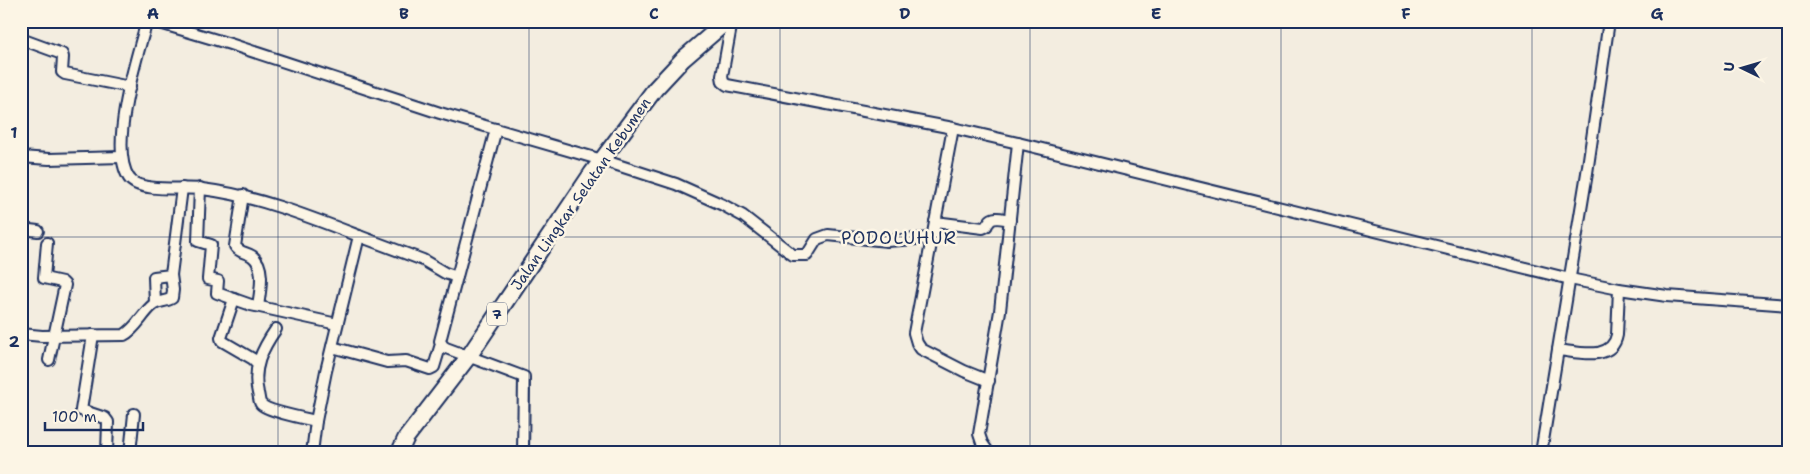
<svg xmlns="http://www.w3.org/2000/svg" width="1810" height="474" font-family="'Shantell Sans',sans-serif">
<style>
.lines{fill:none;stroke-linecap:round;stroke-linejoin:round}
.minor-casing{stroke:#1b2f5e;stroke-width:14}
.highway-casing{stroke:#1b2f5e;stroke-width:19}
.minor{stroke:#fcf5e5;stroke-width:10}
.highway{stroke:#fcf5e5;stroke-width:15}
.grid{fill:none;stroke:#1b2f5e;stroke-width:1;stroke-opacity:0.55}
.labels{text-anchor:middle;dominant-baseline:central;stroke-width:5;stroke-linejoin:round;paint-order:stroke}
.shield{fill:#fcf5e5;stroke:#5e6a86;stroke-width:1}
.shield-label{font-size:14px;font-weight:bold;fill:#1b2f5e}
.street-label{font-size:15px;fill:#1b2f5e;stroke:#fcf5e5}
.quarter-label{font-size:18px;letter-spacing:1px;fill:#1b2f5e;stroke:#fcf5e5}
.neatline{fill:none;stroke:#1b2f5e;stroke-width:2}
.grid-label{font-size:16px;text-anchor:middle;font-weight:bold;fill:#1b2f5e}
</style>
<rect width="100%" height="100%" fill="#f3ede0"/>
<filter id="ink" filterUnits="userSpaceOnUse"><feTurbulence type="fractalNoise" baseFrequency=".02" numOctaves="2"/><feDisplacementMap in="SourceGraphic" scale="10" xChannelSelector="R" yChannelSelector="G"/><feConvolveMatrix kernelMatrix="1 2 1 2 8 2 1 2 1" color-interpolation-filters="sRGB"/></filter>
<g filter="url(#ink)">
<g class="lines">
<!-- minor casing -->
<g class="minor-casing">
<g id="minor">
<path d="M147,21C137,56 108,147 129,178C139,193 184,187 202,189C254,195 310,217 359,236L326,371L316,421L312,453"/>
<path d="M153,21L230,44L440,113L602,160L676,184L723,205L743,216L793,255H807L817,239L828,235L887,241L931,238"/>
<path d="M732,21L722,76L723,82L727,85L953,128L1018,143L1570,279L1619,289L1667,296L1789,305"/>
<path d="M21,39L62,54L63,57L62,72L65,74L130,87"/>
<path d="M953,128L914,333L917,343L921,349L964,371L989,381"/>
<path d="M496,129L440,341L443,346L446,348L524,377L523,453"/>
<path d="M21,157L49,159L122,157"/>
<path d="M200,188L198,241L211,245L208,279L218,281L217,293L251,305L337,324"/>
<path d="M243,195L235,246C239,253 246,252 252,256C266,266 260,292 258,306"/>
<path d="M935,222L983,228C990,224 984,228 989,222C993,215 1003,219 1010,220"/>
<path d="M21,229L38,231"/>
<path d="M359,236L423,260L445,273L457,277"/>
<path d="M47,243L44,278L62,282L65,285L49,360"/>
<path d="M234,299L221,338L222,341L253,359L258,364"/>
<path d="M155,303L154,277L171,275L182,188"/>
<path d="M276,329C262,349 252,369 258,393C259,396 259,402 261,404C266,411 307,419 316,421"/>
<path d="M21,334L42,336L124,335C136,329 142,314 153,305C158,301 166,302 172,298L173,290L171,275"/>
<path d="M93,335L81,410L105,418L108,422L107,453"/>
<path d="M332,347L387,362L406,361L430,369L434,367L441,344"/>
<path d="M1558,350C1578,352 1612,362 1617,335L1619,289"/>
<path d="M21,452L29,453"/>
<path d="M130,453L134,414"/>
<path d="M989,453L982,443L979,434L1000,311L1018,143"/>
<path d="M1541,453L1587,173L1609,21"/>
</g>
</g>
<!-- highway casing -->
<g class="highway-casing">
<path id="highway" d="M399,453L406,438L469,356L592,173L655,89L683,59L727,21"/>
</g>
<!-- minor -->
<use href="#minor" class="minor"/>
<!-- highway -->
<use href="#highway" class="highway"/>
</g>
</g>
<!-- grid -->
<path class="grid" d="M278,21V453M529,21V453M780,21V453M1030,21V453M1281,21V453M1532,21V453M21,237H1789"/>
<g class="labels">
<!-- shield labels -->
<rect class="shield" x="487" y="302.5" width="20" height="23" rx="4"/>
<g class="shield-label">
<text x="497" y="314">7</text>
</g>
<!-- street labels -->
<g class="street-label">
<text transform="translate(581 194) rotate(-55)">Jalan Lingkar Selatan Kebumen</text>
</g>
<!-- quarter labels -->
<g class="quarter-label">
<text x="899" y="238">PODOLUHUR</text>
</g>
</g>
<!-- margin -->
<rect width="1810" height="474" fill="none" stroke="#fcf5e5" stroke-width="55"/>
<!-- north arrow -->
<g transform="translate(1742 68) rotate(275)" stroke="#fcf5e5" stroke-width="4" paint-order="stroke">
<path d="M0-4L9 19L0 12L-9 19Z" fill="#1b2f5e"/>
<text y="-8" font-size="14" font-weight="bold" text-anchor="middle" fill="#1b2f5e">U</text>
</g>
<!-- scale -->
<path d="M45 422v8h98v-8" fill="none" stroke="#1b2f5e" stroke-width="2.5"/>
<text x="52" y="422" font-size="15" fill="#1b2f5e" stroke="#fcf5e5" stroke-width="4" paint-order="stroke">100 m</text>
<rect x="28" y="28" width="1754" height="418" class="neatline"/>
<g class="grid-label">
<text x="153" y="19">A</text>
<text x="404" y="19">B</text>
<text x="654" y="19">C</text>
<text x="905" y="19">D</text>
<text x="1156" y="19">E</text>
<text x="1406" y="19">F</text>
<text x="1657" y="19">G</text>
<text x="14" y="138">1</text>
<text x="14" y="347">2</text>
</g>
</svg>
